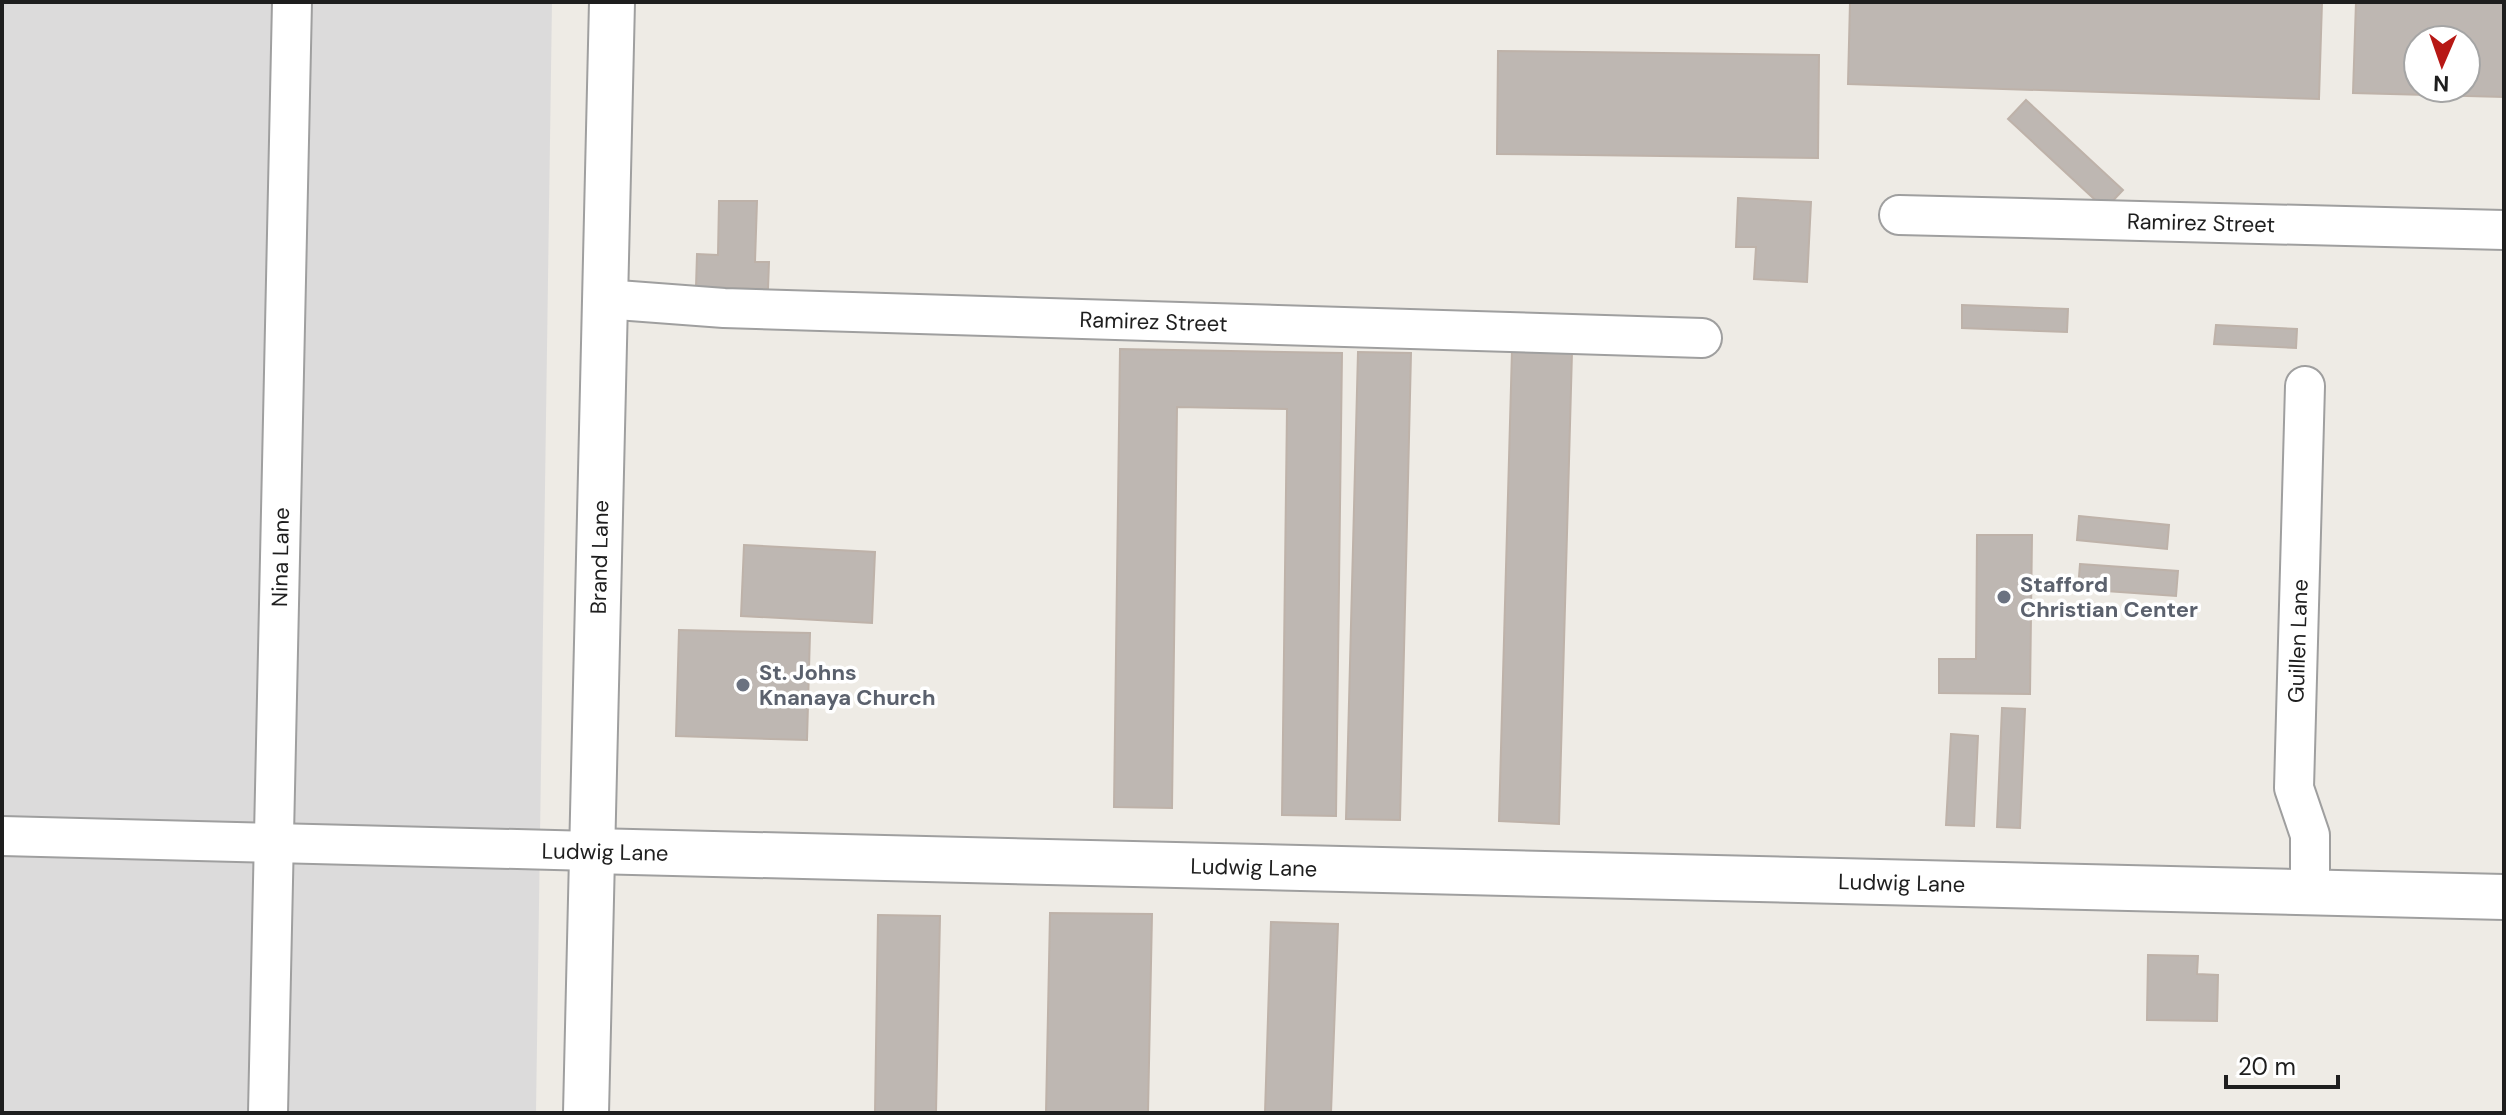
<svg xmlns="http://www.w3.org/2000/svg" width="2506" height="1115" font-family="'DM Sans',sans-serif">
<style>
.residential{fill:#dcdbdb}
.building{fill:#beb7b2;stroke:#beb2a9;stroke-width:2;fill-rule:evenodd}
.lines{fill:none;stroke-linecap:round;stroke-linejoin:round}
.minor-casing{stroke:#9f9f9f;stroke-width:42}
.tertiary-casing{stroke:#9f9f9f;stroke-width:48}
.minor{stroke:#fff;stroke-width:38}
.tertiary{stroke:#fff;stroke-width:44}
.worship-dot{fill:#6b7280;stroke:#fff;stroke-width:3}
.labels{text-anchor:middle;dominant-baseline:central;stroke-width:7;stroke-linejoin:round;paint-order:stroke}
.street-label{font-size:22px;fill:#1e1e1e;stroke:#fff}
.worship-label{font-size:22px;font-weight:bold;fill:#5b616d;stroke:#fff;text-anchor:start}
</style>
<rect width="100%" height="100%" fill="#eeebe5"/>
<!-- residential -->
<path class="residential" d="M2,2H552L536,1113H2Z"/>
<!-- building -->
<g class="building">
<path d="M1850,2H2322L2319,99L1848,84Z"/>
<path d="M2356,2H2504V97L2353,93ZM2418,40H2466V88H2418Z"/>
<path d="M1498,51L1819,55L1818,158L1497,154Z"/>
<path d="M2026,100L2123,190L2105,209L2008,119Z"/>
<path d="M1738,198L1811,202L1807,282L1754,279L1756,247H1736Z"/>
<path d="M719,201H757L755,262H769L768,289L696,287L697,254L718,255Z"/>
<path d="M1962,305L2068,309L2067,332L1962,328Z"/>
<path d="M2216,325L2297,329L2296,348L2214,344Z"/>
<path d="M1120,349L1342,353L1336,816L1282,815L1287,409L1177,407L1172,808L1114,807Z"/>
<path d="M1512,350L1572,352L1559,824L1499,821Z"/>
<path d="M1358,352L1411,353L1400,820L1346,819Z"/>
<path d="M2079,516L2169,525L2167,549L2077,540Z"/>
<path d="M1977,535H2032L2030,694L1939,693V659H1976Z"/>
<path d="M744,545L875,552L872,623L741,616Z"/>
<path d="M2080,564L2178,571L2176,596L2078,589Z"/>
<path d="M679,630L810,633L807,740L676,736Z"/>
<path d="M2002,708L2025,709L2020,828L1997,827Z"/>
<path d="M1951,734L1978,736L1974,826L1946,825Z"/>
<path d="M1050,913L1152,914L1148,1113H1046Z"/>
<path d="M878,915L940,916L936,1113H875Z"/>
<path d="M1271,922L1338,924L1331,1113H1265Z"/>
<path d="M2148,955L2198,956L2197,974L2218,975L2217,1021L2147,1020Z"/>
</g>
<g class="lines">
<!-- minor casing -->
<g class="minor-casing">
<g id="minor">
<path id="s1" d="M1899,215L2504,230"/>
<path id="s2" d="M604,299L724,308L1702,338"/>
<path d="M2305,386L2294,788L2310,835V893"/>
<path d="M2,836L592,851"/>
<path id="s3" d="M268,1113L292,2"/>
</g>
</g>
<!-- tertiary casing -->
<g class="tertiary-casing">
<g id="tertiary">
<path id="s4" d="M592,851L2504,897"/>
<path id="s5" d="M586,1113L612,2"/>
</g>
</g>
<!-- minor -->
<use href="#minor" class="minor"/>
<!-- tertiary -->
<use href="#tertiary" class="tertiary"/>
</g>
<!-- markers -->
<g class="worship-dot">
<circle cx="2004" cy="597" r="8"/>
<circle cx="743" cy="685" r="8"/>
</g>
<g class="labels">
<!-- street labels -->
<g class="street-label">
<text stroke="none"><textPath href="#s1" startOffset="302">Ramirez Street</textPath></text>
<text stroke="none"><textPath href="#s2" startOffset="550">Ramirez Street</textPath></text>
<text stroke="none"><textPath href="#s5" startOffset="556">Brand Lane</textPath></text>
<text stroke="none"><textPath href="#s3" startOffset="556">Nina Lane</textPath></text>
<text transform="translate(2298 641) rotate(-88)">Guillen Lane</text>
<text transform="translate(605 852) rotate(1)">Ludwig Lane</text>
<text stroke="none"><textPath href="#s4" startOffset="662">Ludwig Lane</textPath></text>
<text stroke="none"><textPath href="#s4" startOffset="1310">Ludwig Lane</textPath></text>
</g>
<!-- worship labels -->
<g class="worship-label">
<text x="2020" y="584">Stafford<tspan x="2020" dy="25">Christian Center</tspan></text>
<text x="759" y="672">St. Johns<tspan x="759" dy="25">Knanaya Church</tspan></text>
</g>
</g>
<!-- border -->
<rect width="2506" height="1115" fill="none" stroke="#1e1e1e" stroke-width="8"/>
<!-- north arrow -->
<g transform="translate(2442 64) rotate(182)"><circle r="38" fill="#ffffff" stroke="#a5a5a5" stroke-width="2"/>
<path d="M0-6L14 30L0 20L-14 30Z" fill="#b71815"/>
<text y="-12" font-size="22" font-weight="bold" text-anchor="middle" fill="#1e1e1e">N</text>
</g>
<!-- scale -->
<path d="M2226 1075v12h112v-12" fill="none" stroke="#1e1e1e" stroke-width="4"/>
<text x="2238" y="1075" font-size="24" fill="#1e1e1e" stroke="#ffffff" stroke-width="6" paint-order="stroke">20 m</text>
</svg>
